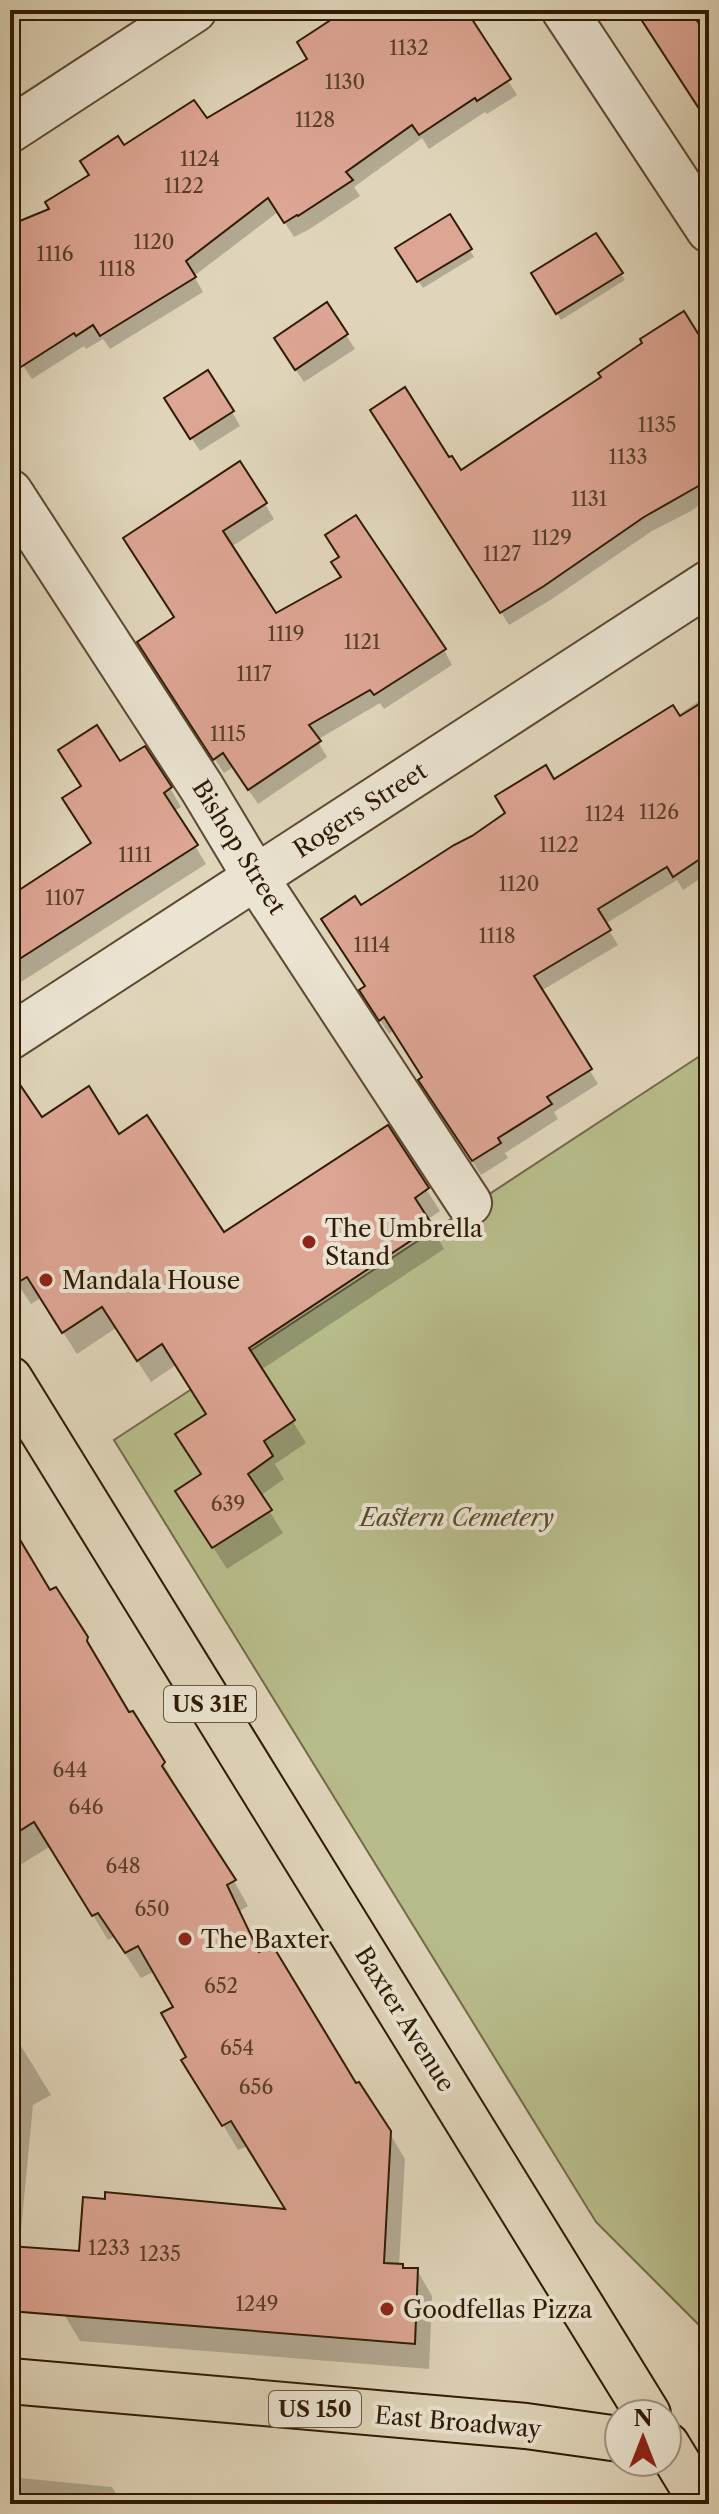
<svg xmlns="http://www.w3.org/2000/svg" width="719" height="2514" font-family="'Libre Caslon Text',serif">
<style>
.green{fill:#b8bc8b;stroke:#746b48;stroke-width:2}
.shadow{fill:#0003}
.building{fill:#dda594;stroke:#2f1a04;stroke-width:2}
.lines{fill:none;stroke-linecap:round;stroke-linejoin:round}
.minor-casing{stroke:#5b4932;stroke-width:48}
.major-casing{stroke:#2f1a04;stroke-width:48}
.minor{stroke:#ebe4d2;stroke-width:44}
.major{stroke:#e0d5ba;stroke-width:44}
.poi-dot{fill:#8f2418;stroke:#ebe4d2;stroke-width:3}
.labels{text-anchor:middle;dominant-baseline:central;stroke-width:8;stroke-linejoin:round;paint-order:stroke}
.number-label{font-size:20px;fill:#5a3d28}
.shield{fill:#ebe4d2;stroke:#675742;stroke-width:2}
.shield-label{font-size:22px;font-weight:bold;fill:#2f1a04}
.street-label{font-size:24px;fill:#2f1a04;stroke:#ebe4d2}
.poi-label{font-size:24px;fill:#2f1a04;stroke:#ebe4d2;text-anchor:start}
.park-label{font-size:24px;font-style:italic;fill:#584b2c;stroke:#ebe4d2}
</style>
<rect width="100%" height="100%" fill="#e0d5ba"/>
<filter id="stains"><feTurbulence type="fractalNoise" baseFrequency=".0025" numOctaves="4"/><feColorMatrix values="0 0 0 0 .2 0 0 0 0 .09 0 0 0 0 .02 0 0 0 .5 -.17"/></filter>
<radialGradient id="worn" r=".72"><stop offset=".6" stop-color="#630" stop-opacity="0"/><stop offset="1" stop-color="#630" stop-opacity=".3"/></radialGradient>
<!-- green -->
<path class="green" d="M709,1050V2335L596,2222L114,1440Z"/>
<!-- shadow -->
<g class="shadow">
<path d="M10,10H35L10,26Z"/>
<path d="M349,10H464L517,95L487,114L485,112L429,149L422,138L354,187L360,196L308,230L294,237L278,212L194,276L203,292L110,349L103,339L86,349L84,346L32,379L18,358L10,363V228L52,210L123,148L206,121L309,60Z"/>
<path d="M449,217L474,257L423,288L398,249Z"/>
<path d="M533,274H621L625,280L561,320Z"/>
<path d="M327,305L355,349L304,382L284,353Z"/>
<path d="M709,355V498L691,511L652,531L552,599L509,625L381,424L449,460L460,473Z"/>
<path d="M232,412L240,426L200,451L175,413Z"/>
<path d="M265,504L274,519L231,547L275,615L444,650L452,665L384,709L380,703L317,740L327,757L258,804L233,767L224,773L148,657L176,618L134,554Z"/>
<path d="M709,694V873L683,890L677,880L605,924L618,945L541,991L598,1084L554,1112L558,1119L505,1153L508,1158L481,1175L429,1095L424,1078L394,1030L389,1034L370,1005L360,908L473,838L554,781L677,716Z"/>
<path d="M120,764L170,788L181,807L174,811L206,864L10,989V875L21,891L93,844Z"/>
<path d="M10,1112L119,1136L223,1235L387,1127L440,1211L427,1220L444,1249L261,1370L306,1443L275,1464L284,1479L260,1496L283,1533L227,1569L191,1513L202,1476L208,1415L176,1365L151,1382L116,1328L77,1354L41,1298L31,1304L10,1273Z"/>
<path d="M10,1527L49,1592L86,1638L128,1715L163,1763L178,1789L176,1791L234,1881L248,1906L240,1911L261,1953L389,2132L405,2159L399,2266L405,2270H417L432,2296L429,2369L80,2341L65,2316L70,2253L288,2211L248,2146L238,2150L199,2084L176,2007L155,1971L141,1978L114,1937L108,1940L51,1846L10,1871Z"/>
<path d="M10,2028L51,2095L33,2105L15,2293H10Z"/>
<path d="M10,2477L112,2487L118,2497L184,2504H10Z"/>
</g>
<!-- building -->
<g class="building">
<path d="M346,10H466L511,79L477,101L475,98L419,135L412,125L346,172L353,180L298,216L297,215L284,223L268,198L186,261L196,277L100,336L93,325L76,336L74,333L10,374V225L49,209L45,202L89,175L80,161L118,136L124,145L194,100L207,118L307,59L297,42Z"/>
<path d="M635,10H690L709,39V124Z"/>
<path d="M450,214L472,249L417,282L395,248Z"/>
<path d="M596,233L623,273L556,314L531,273Z"/>
<path d="M327,302L348,334L295,370L274,338Z"/>
<path d="M684,311L709,351V480L644,517L544,586L500,613L370,410L405,387L449,457L452,456L461,470L601,377L598,373L642,343L640,339Z"/>
<path d="M208,370L234,411L190,439L164,398Z"/>
<path d="M240,461L267,503L223,531L276,613L341,577L331,562L339,557L325,535L356,515L446,649L374,695L370,690L309,725L321,741L248,790L223,753L213,760L137,642L174,617L123,538Z"/>
<path d="M709,698V853L673,877L667,867L598,909L611,930L534,976L592,1069L547,1097L552,1104L498,1138L501,1143L472,1161L418,1080L422,1077L384,1017L379,1021L359,990L365,986L321,919L355,896L361,905L454,845L472,836L505,813L495,796L546,765L554,779L673,705L680,716Z"/>
<path d="M97,725L120,761L145,746L172,787L164,793L198,845L10,965V896L91,843L62,798L81,786L58,750Z"/>
<path d="M10,1070L42,1117L89,1086L119,1134L147,1115L224,1232L388,1125L429,1188L415,1198L433,1226L249,1348L295,1420L264,1441L273,1456L248,1474L272,1510L212,1548L175,1491L201,1474L175,1434L206,1414L162,1344L137,1361L102,1307L62,1333L27,1277L10,1287Z"/>
<path d="M10,1523L50,1590L56,1587L88,1637L87,1641L129,1712L133,1711L165,1762L162,1766L236,1880L227,1885L259,1952L273,1946L356,2083L359,2082L391,2131L384,2263L403,2264V2268H418L415,2344L10,2311V2246L79,2251L83,2197L105,2199V2192L285,2209L231,2121L222,2126L181,2060L186,2057L161,2013L173,2007L138,1946L125,1953L98,1913L92,1916L34,1822L10,1837Z"/>
</g>
<g class="lines">
<!-- minor casing -->
<g class="minor-casing">
<g id="minor">
<path d="M564,10L709,230"/>
<path d="M10,130L194,10"/>
<path d="M10,492L202,788L256,878L469,1203"/>
<path d="M10,1037L709,583"/>
</g>
</g>
<!-- major casing -->
<g class="major-casing">
<g id="major">
<path d="M10,1379L648,2414"/>
<path d="M10,2381L526,2426L619,2439"/>
<path d="M667,2445L703,2504"/>
</g>
</g>
<!-- minor -->
<use href="#minor" class="minor"/>
<!-- major -->
<use href="#major" class="major"/>
</g>
<!-- markers -->
<g class="poi-dot">
<circle cx="309" cy="1242" r="8"/>
<circle cx="46" cy="1280" r="8"/>
<circle cx="185" cy="1939" r="8"/>
<circle cx="387" cy="2309" r="8"/>
</g>
<g class="labels">
<!-- number labels -->
<g class="number-label">
<text x="409" y="48">1132</text>
<text x="345" y="82">1130</text>
<text x="315" y="120">1128</text>
<text x="200" y="159">1124</text>
<text x="184" y="186">1122</text>
<text x="154" y="242">1120</text>
<text x="55" y="254">1116</text>
<text x="117" y="269">1118</text>
<text x="657" y="425">1135</text>
<text x="628" y="457">1133</text>
<text x="589" y="499">1131</text>
<text x="552" y="538">1129</text>
<text x="502" y="554">1127</text>
<text x="286" y="634">1119</text>
<text x="362" y="642">1121</text>
<text x="254" y="674">1117</text>
<text x="228" y="734">1115</text>
<text x="659" y="812">1126</text>
<text x="605" y="814">1124</text>
<text x="559" y="845">1122</text>
<text x="135" y="855">1111</text>
<text x="519" y="884">1120</text>
<text x="65" y="898">1107</text>
<text x="497" y="936">1118</text>
<text x="372" y="945">1114</text>
<text x="228" y="1504">639</text>
<text x="70" y="1770">644</text>
<text x="86" y="1807">646</text>
<text x="123" y="1866">648</text>
<text x="152" y="1909">650</text>
<text x="221" y="1986">652</text>
<text x="237" y="2048">654</text>
<text x="256" y="2087">656</text>
<text x="109" y="2248">1233</text>
<text x="160" y="2254">1235</text>
<text x="257" y="2304">1249</text>
</g>
<!-- shield labels -->
<g class="shield">
<rect x="164" y="1686" width="92" height="36" rx="6"/>
<rect x="269" y="2391" width="92" height="36" rx="6"/>
</g>
<g class="shield-label">
<text x="210" y="1704">US 31E</text>
<text x="315" y="2409">US 150</text>
</g>
<!-- street labels -->
<g class="street-label">
<text transform="translate(360 810) rotate(-33)">Rogers Street</text>
<text transform="translate(239 847) rotate(58)">Bishop Street</text>
<text transform="translate(405 2019) rotate(58)">Baxter Avenue</text>
<text transform="translate(458 2422) rotate(5)">East Broadway</text>
</g>
<!-- poi labels -->
<g class="poi-label">
<text x="325" y="1228">The Umbrella<tspan x="325" dy="28">Stand</tspan></text>
<text x="62" y="1280">Mandala House</text>
<text x="201" y="1939">The Baxter</text>
<text x="403" y="2309">Goodfellas Pizza</text>
</g>
<!-- park labels -->
<g class="park-label">
<text x="457" y="1517">Eastern Cemetery</text>
</g>
</g>
<!-- margin -->
<rect width="719" height="2514" fill="none" stroke="#e0d5ba" stroke-width="40"/>
<rect x="12" y="12" width="695" height="2490" fill="none" stroke="#2f1a04" stroke-width="4"/>
<rect x="20" y="20" width="679" height="2474" fill="none" stroke="#2f1a04" stroke-width="2"/>
<!-- north arrow -->
<g transform="translate(643 2438)"><circle r="38" fill="#ebe4d2" stroke="#a09380" stroke-width="2"/>
<path d="M0-6L14 30L0 20L-14 30Z" fill="#8f2418"/>
<text y="-12" font-size="22" font-weight="bold" text-anchor="middle" fill="#2f1a04">N</text>
</g>
<rect width="100%" height="100%" filter="url(#stains)"/>
<rect width="100%" height="100%" fill="url(#worn)"/>
</svg>
